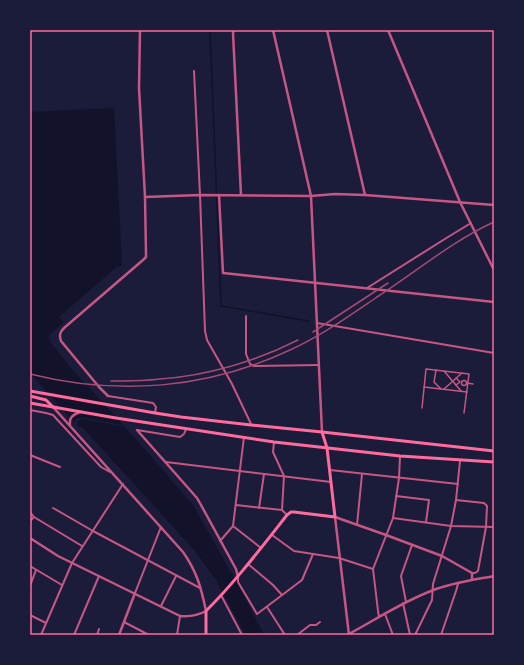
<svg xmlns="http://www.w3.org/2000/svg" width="524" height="665" font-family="'Alegreya Sans',sans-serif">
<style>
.water{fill:#12122b}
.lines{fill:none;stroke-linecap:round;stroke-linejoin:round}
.stream{stroke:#12122b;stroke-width:1.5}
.pedestrian{stroke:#c65784;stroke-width:1.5}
.minor{stroke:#c65784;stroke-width:2}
.tertiary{stroke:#c65784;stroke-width:2.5}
.secondary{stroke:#ff6b9d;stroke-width:2.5}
.primary{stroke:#ff6b9d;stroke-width:3}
.trunk{stroke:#ff6b9d;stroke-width:3}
.rail{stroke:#a44b75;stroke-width:1.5}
.neatline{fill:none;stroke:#ff6b9d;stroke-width:1.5}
</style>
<rect width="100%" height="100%" fill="#1b1b3a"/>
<!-- water -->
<g class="water">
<path d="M114,108L122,265L119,267L118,266L59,317L64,322L48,336L50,338L49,340L70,367L123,425L80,417L75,420V423L30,373V112Z"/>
<path d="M82,419L125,427L170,478V480H171L193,505L229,569V570L230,572L231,571L264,635H246L217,583L218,582L216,579H215L196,552L83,428L79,427L77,425L78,421Z"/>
</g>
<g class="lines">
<!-- stream -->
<g class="stream">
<path d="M100,30H105"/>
<path d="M210,30L221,306L309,321"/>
</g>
<!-- pedestrian -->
<g class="pedestrian">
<path d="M436,370L434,382L441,389"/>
<path d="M444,371L461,391"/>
<circle cx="464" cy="383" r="2.5"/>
<path d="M467,383L473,384"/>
<path d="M456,385L460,382L456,378"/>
<path d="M424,387L467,392"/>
<path d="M444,389L462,373"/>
<path d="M422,408L426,369L469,374L464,413"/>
</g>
<!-- minor -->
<g class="minor">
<path d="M194,71L200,195L205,331L207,340L232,384L251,424"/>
<path d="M367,288L448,237L471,223"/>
<path d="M246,316V354L250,364L254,366L319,365"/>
<path d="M317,323L494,353"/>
<path d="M108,396L153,403L156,407L155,413"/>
<path d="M30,410L46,413L53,415L101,467L110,472"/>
<path d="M137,430L180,437L184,434L186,429"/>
<path d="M274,442L273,452L284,476L282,510"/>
<path d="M30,455L60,467"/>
<path d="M166,462L331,482"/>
<path d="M330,470L458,484"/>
<path d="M396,496L429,500L426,522"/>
<path d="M456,500L484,503L487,506L486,527L478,571L475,573H472"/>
<path d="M236,505L282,510L287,515"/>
<path d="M53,508L93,531L200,588"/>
<path d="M259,508L264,474"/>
<path d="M30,512L34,517L82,546"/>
<path d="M393,518L451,526L494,527"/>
<path d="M30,521L34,517"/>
<path d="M357,525L362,474"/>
<path d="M233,526L261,548"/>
<path d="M272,535L294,551L339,558L373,569"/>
<path d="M220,541L233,526L244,437"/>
<path d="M248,564L273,585L282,595"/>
<path d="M30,566L62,585"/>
<path d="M238,577V582L257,614L302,580L313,554"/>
<path d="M30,586L36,570"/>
<path d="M135,593L161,527"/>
<path d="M221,595L242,635"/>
<path d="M406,602L401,576L412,545"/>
<path d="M403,603L410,635"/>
<path d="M161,606L176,576"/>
<path d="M267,607L285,635"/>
<path d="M385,614L393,635"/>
<path d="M30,615L46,623"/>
<path d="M379,617L378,611L373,569L393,518L399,478L400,456"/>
<path d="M124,622L149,635"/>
<path d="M41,635L72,563L123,484"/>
<path d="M74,635L99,576"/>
<path d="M97,635L99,629"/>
<path d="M177,635L180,616"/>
<path d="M297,635L310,625H316L320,622"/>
<path d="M415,635L432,600L433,584L451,526L456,500L460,461"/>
<path d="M441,635L456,591L458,584"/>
</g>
<!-- tertiary -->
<g class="tertiary">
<path d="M234,30L233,33L241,195"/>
<path d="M273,30L311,196L322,432"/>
<path d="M327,30L365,195"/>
<path d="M388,30L460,202L494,270"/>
<path d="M219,195L223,273L494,302"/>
<path d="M145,197L200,195L311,196L335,194L365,195L494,205"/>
<path d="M108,396L99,387L61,341C59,335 60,332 64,328L143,260L146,257V254L145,197L139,88L140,30"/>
<path d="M70,425C69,417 73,415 80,412"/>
<path d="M137,430L197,498L201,505L236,569L238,577"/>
<path d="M30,538L58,556L180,616C190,617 197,616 206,611C201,587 197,572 183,552L53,407"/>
<path d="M119,635L135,593"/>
<path d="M347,635C375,620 402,602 431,591C451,583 473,580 494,576"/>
<path d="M349,635L335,517L386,535L442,556L472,573V580"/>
</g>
<!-- secondary -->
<path class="secondary" d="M493,635L494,632"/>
<!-- primary -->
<path class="primary" d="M206,635V611C236,581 261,548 287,515L291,512H294L335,517L327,448L322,432"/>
<!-- trunk -->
<g class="trunk">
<path d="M30,391L155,413L181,417L251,425L322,432L494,451"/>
<path d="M30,396L46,400L53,407"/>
<path d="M30,403L116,418L274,442L400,456L494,462"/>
</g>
<!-- rail -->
<g class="rail">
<path d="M313,332L388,283"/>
<path d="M30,374C118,396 207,389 290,350C321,336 349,316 377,297C416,272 452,241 494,222"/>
<path d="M111,381C127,381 144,381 160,379C206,376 257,361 298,340"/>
</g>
</g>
<!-- border -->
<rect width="524" height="665" fill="none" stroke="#1b1b3a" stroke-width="62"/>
<rect x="31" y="31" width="462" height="603" class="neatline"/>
</svg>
